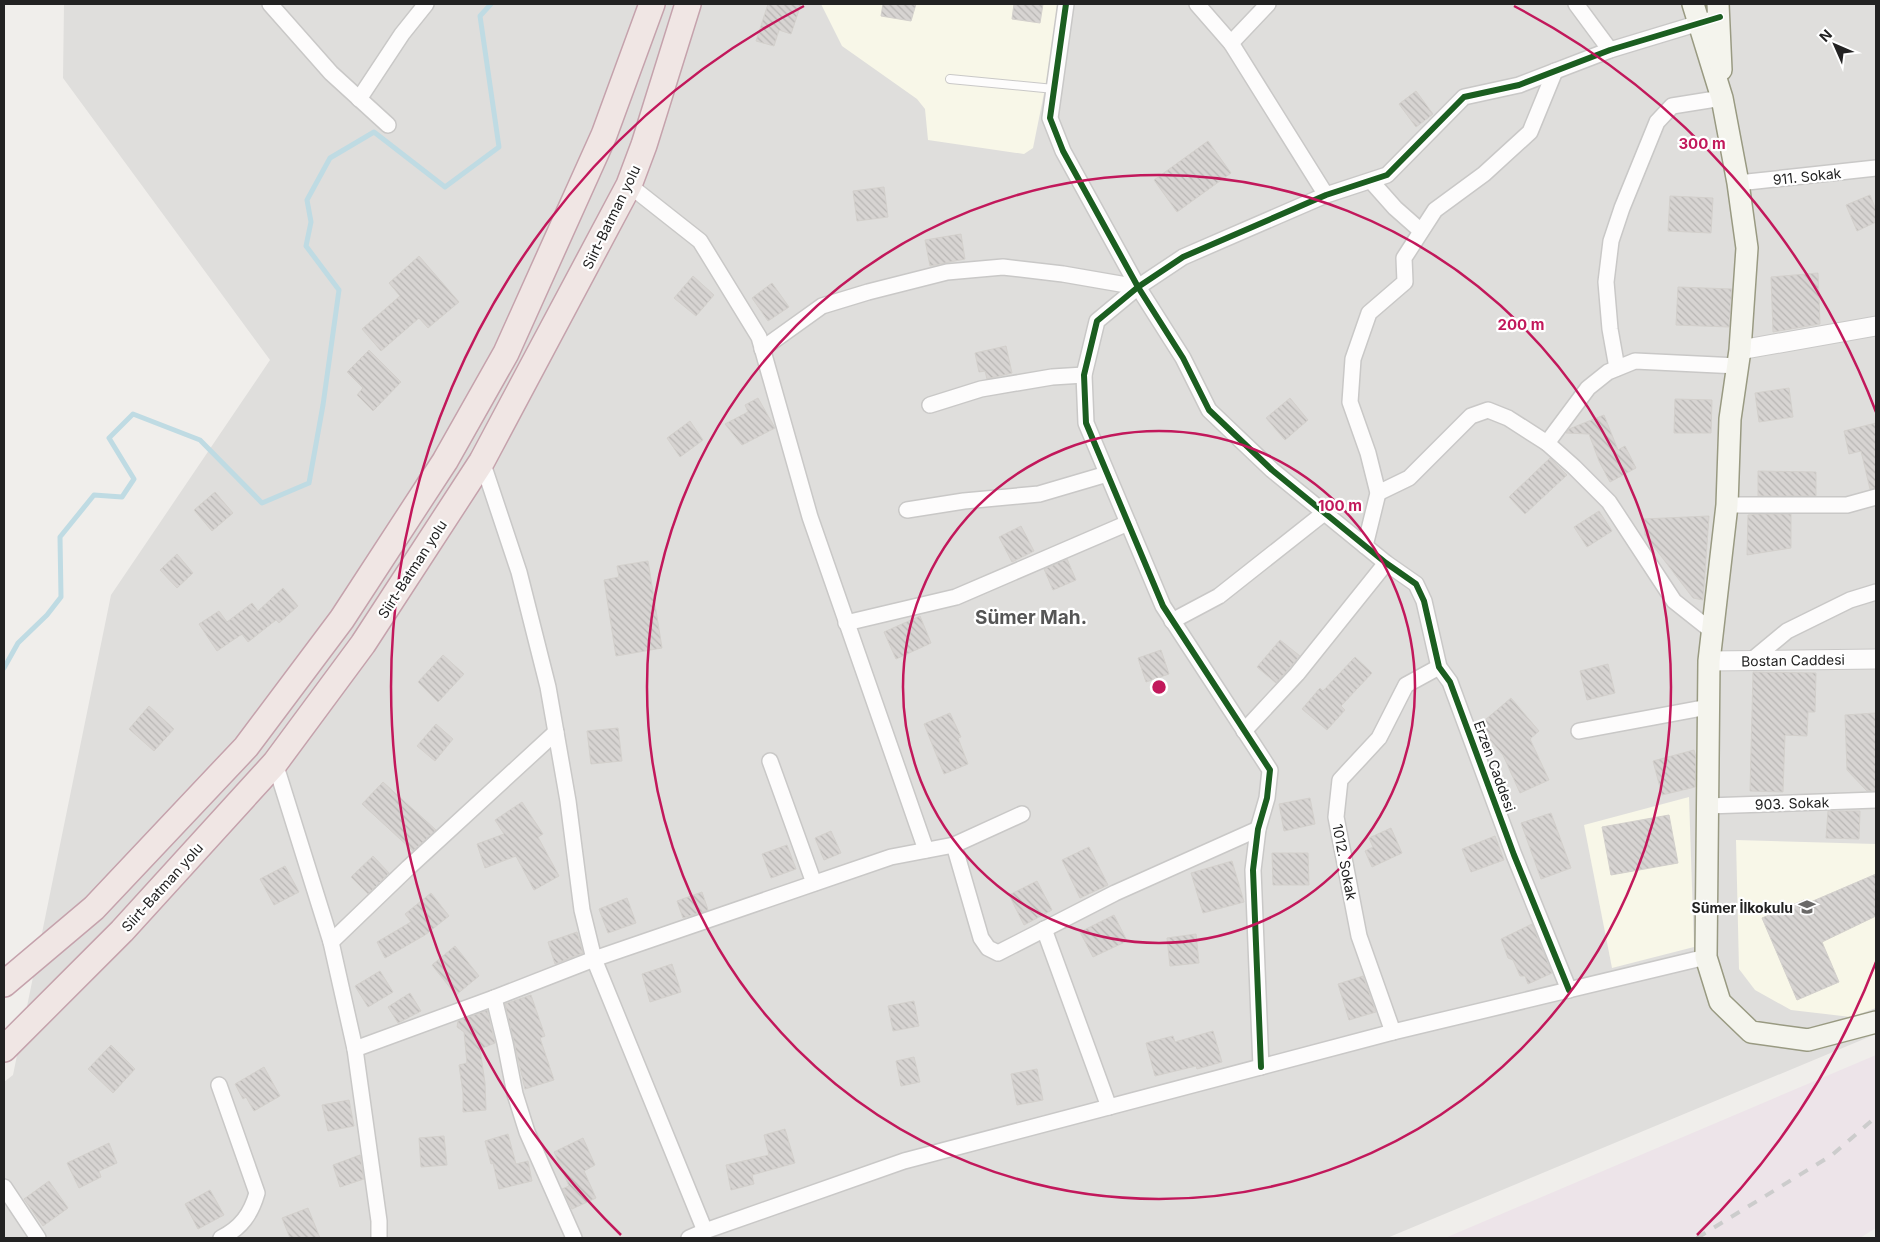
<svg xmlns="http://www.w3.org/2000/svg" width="1880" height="1242" font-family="Inter,sans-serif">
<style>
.residential{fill:#dfdedc}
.education{fill:#f8f7e8}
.railway{fill:#ede4e9}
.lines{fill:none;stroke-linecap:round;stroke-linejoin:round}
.stream{stroke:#bfdbe3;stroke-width:5}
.building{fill:url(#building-back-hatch);stroke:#d3d0cc}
.service-casing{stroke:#c9c8c7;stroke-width:10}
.minor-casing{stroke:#c9c8c7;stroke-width:18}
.tertiary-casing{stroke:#c9c8c7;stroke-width:21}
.secondary-casing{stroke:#999a82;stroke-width:24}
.trunk-casing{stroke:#c5a2ac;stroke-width:28}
.service{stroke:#fdfcfc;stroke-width:8}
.minor{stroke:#fdfcfc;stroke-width:15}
.tertiary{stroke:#fdfcfc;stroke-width:19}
.secondary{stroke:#f4f4ed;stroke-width:21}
.trunk{stroke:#f0e6e4;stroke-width:25}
.rail{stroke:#ccc;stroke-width:4;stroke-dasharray:10 10;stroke-linecap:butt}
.cycleway-casing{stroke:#fff;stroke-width:9}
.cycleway{stroke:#1b5e20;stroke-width:6}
.ring{fill:none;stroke:#c2185b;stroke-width:2.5}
.labels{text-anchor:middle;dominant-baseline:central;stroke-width:4.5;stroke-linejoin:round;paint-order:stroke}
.street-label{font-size:14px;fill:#222;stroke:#fff}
.poi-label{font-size:14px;font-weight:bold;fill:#222;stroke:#fff;text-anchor:end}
.district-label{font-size:19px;font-weight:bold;fill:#555;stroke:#fff}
.centre{fill:#c2185b;stroke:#fff;stroke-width:2.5}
.ring-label{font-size:15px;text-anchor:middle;font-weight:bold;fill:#c2185b;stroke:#fff;stroke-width:4.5;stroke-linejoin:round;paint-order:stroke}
</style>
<defs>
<pattern id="building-back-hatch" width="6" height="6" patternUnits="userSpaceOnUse" patternTransform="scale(1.25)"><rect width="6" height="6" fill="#d7d4d2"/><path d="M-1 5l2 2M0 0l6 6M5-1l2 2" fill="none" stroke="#b8b6b4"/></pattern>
</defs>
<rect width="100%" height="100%" fill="#f0eeeb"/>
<!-- residential -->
<path class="residential" d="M64,4H1876V1034L1387,1238H4V1082L13,1075L111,595L270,360L63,78Z"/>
<!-- education -->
<g class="education">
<path d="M821,4H1062L1033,148L1024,154L928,140L925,109L917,99L842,46Z"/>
<path d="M1689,797L1694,947L1612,968L1584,825Z"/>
<path d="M1736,840L1876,844V1008L1851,1017L1791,1010L1755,990L1739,969Z"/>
</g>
<!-- railway -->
<path class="railway" d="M1876,1055V1228L1860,1238H1445Z"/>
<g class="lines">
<!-- stream -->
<path class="stream" d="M4,668L18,643L47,615L61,597L60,537L94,495L122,497L134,479L109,438L133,414L200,440L262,503L309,483L323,405L339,290L306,246L311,222L307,200L330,158L374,132L445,187L499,147L480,16L491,4"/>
</g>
<!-- building -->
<g class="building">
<path d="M768,4H801L791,34L779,30L774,46L756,41Z"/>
<path d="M883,4H916L911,21L881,16Z"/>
<path d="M1014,4H1043L1040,23L1012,19Z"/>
<path d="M1416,91L1433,114L1416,127L1399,104Z"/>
<path d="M1208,141L1231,173L1177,212L1154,180Z"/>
<path d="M884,187L888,217L857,221L853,191Z"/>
<path d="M1870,195L1876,210V222L1857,231L1846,205Z"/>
<path d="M1670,196L1713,198L1711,233L1668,231Z"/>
<path d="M961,234L965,259L930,266L925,240Z"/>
<path d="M419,256L459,302L428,328L419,318L381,351L362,329L400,296L389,283Z"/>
<path d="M1818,273L1820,324L1773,332L1771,277Z"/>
<path d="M693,276L714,295L696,316L674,298Z"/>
<path d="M772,283L789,307L768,321L752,298Z"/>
<path d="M1678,287L1732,289L1729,327L1676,325Z"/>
<path d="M1006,346L1012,373L987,379L985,371L979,372L975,353Z"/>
<path d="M369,350L401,382L373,411L357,395L363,388L347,372Z"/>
<path d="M1789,388L1793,417L1759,422L1755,393Z"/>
<path d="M758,398L775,428L742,445L725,424L748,412L745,405Z"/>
<path d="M1290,398L1308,420L1285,440L1266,418Z"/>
<path d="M1675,399L1712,400L1711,433H1674Z"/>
<path d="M1604,415L1618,450L1625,446L1636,468L1610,482L1599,461L1589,434L1566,433L1569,429Z"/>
<path d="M690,421L703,440L680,457L667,438Z"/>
<path d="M1876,423V488L1870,489L1861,451L1849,454L1844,431Z"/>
<path d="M1550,458L1567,475L1525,514L1509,497Z"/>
<path d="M1758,471L1816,472V496H1758Z"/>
<path d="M215,492L233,513L212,531L194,510Z"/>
<path d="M1599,511L1612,531L1587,547L1574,527Z"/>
<path d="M1758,514H1791V548L1747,555L1748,515Z"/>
<path d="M1709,516L1703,600L1693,598L1645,535L1643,519Z"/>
<path d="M1021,526L1034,551L1012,562L999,537Z"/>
<path d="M177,554L193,573L177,588L160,570Z"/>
<path d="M1067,559L1076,580L1053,590L1044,569Z"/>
<path d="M648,561L662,648L616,656L604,580L619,577L617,566Z"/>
<path d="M283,588L298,606L279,623L276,620L248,642L242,634L217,651L199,624L219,611L227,622L252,603L258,611Z"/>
<path d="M920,616L931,643L896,659L884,632Z"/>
<path d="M1280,640L1300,656L1276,683L1257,667Z"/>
<path d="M1161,650L1169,674L1146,682L1138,658Z"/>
<path d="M443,655L464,674L438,702L418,682Z"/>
<path d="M1355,657L1372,673L1341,706L1345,710L1327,730L1302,709L1320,688L1323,691Z"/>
<path d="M1608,664L1615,693L1587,700L1580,671Z"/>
<path d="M1753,672L1816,673L1815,712H1808L1807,736L1785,735L1783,792L1750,791Z"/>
<path d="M1511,698L1539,731L1530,739L1549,780L1520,793L1503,755L1478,726Z"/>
<path d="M149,706L174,729L154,751L129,729Z"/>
<path d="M950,713L961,737L958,738L968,764L944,774L924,724Z"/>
<path d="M1876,713V791H1867L1847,770L1845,715Z"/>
<path d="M436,724L453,739L435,761L417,746Z"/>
<path d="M618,728L622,761L591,764L587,731Z"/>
<path d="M1694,750L1696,757L1695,787L1662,795L1653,761Z"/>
<path d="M383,782L436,830L413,851L362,804Z"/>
<path d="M1310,798L1315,824L1284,831L1279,804Z"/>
<path d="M522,802L543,834L538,837L559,876L534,890L516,856L485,868L477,844L504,834L495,820Z"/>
<path d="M1828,811H1860L1859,839L1826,838Z"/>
<path d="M1551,813L1571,868L1541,879L1521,823Z"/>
<path d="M1669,815L1678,863L1611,875L1602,827Z"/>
<path d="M1391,828L1402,853L1372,867L1365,851L1373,847L1369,838Z"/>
<path d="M831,831L841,853L824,860L815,838Z"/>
<path d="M1495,836L1504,860L1471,872L1462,849Z"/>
<path d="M787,845L796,869L771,878L762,854Z"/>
<path d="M1089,847L1108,885L1080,898L1062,860Z"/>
<path d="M1272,853H1308L1309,885H1273Z"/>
<path d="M373,856L389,873L368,894L351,877Z"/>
<path d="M1232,861L1244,902L1203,913L1191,873Z"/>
<path d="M285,866L299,892L274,905L260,879Z"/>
<path d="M1876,874V916L1822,942L1839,982L1797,1000L1762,918L1804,900L1806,904Z"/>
<path d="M1037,881L1052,910L1024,925L1009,895Z"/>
<path d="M702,892L708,910L683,918L677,901Z"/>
<path d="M431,893L449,916L425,935L385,958L377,942L411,922L405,914Z"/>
<path d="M627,898L636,923L608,933L599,909Z"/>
<path d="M1114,915L1127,941L1093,957L1080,932Z"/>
<path d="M1532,924L1552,973L1528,984L1525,976H1520L1513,960L1508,958L1501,939Z"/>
<path d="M577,932L583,953L555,964L548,942Z"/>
<path d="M1196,934L1199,963L1170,966L1167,938Z"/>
<path d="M455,946L479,976L456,995L432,965Z"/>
<path d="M672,964L681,992L650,1002L642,974Z"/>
<path d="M380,971L393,992L368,1007L355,986Z"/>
<path d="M1363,976L1376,1012L1349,1020L1338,984Z"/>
<path d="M410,993L421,1011L398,1023L388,1007Z"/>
<path d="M531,995L545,1036L540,1038L554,1080L525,1089L505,1004Z"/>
<path d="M914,1001L919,1026L893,1031L888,1006Z"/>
<path d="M487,1010L495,1043L480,1049L485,1083L486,1110L463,1112V1093L459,1065L467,1063L464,1032L457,1027L458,1021Z"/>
<path d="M1213,1031L1222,1062L1197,1069L1196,1066L1155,1076L1146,1043L1173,1036L1175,1042Z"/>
<path d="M111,1045L135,1069L113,1093L88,1069Z"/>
<path d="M914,1057L920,1082L901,1086L896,1061Z"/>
<path d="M264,1067L280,1096L254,1111L246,1097L243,1099L235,1084Z"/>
<path d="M1037,1069L1043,1100L1017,1105L1011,1074Z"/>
<path d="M349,1100L354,1126L328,1131L322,1105Z"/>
<path d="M785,1129L795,1163L752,1175L754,1184L731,1190L726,1165L769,1155L764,1135Z"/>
<path d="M508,1134L516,1164L528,1161L532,1181L499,1189L493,1163L491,1164L485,1141Z"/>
<path d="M444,1136L447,1165L421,1167L419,1138Z"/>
<path d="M583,1138L595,1165L584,1171L596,1198L572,1209L562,1189L569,1186L554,1152Z"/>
<path d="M109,1143L117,1163L99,1171L101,1177L79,1188L67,1163Z"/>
<path d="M360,1155L364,1179L340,1187L333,1165Z"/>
<path d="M49,1181L68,1208L43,1226L24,1199Z"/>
<path d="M210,1190L224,1215L198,1229L185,1204Z"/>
<path d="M308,1208L320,1238H290L282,1218Z"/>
</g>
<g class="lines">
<!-- service casing -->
<g class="service-casing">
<path id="service" d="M950,79L1054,89"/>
</g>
<!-- minor casing -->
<g class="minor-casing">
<g id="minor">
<path d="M270,4L331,73L388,125"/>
<path d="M1066,4L1050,118L1063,151L1138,287L1183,358L1209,410L1272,470L1386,563L1416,584L1424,601L1439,667L1450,682L1514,855L1569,990"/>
<path d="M1197,4L1231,43L1326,195"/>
<path d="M1576,4L1610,50"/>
<path d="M1231,43L1268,4"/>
<path d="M359,99L402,34L426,4"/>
<path d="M1371,181L1395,208L1421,231"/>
<path d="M1738,183L1876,168"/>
<path d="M629,185L700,241L759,337L810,517L926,850"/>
<path d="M762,349L822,306L868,292L947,272L1003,267L1063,274L1138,287"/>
<path d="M1617,368L1610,329L1606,282L1611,241L1622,208L1657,122L1672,106L1722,98"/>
<path d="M930,405L981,389L1052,377L1084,375"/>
<path d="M1547,443L1588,388L1608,372L1635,361L1738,366"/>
<path d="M482,461L519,572L548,687L568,801L582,910L594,959L705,1231"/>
<path d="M1378,493L1409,478L1471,416L1488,410L1508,418L1547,443L1574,467L1609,502L1674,601L1713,632"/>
<path d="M1727,505H1847L1876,497"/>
<path d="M907,510L964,501L1039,494L1107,474"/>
<path d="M1365,546L1378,493L1368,453L1350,402L1353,359L1369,313L1405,282L1404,258L1435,210L1484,174L1530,132L1555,71"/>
<path d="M1172,621L1219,596L1324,513"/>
<path d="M846,623L956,597L1128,523"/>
<path d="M1752,660L1787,631L1850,600L1876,592"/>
<path d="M1244,731L1297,674L1386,563"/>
<path d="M1579,731L1708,707"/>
<path d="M770,761L814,883"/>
<path d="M275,763L331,942L355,1049L379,1221V1238"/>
<path d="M1707,806L1876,800"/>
<path d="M954,845L981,938L988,948L998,953L1115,893L1258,829"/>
<path d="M1044,929L1109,1107"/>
<path d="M331,942L408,868L556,732"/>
<path d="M494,998L505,1043L515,1094L527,1132L574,1238"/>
<path d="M1393,1032L1359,936L1336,817L1340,780L1379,738L1406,685L1439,667"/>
<path d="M355,1049L494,998L594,959L891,857L954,845L1022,814"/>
<path d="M1261,1067L1253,870L1258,829L1267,798L1270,770L1163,606L1086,423L1084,375L1097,321L1138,287L1183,257L1326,195L1387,175L1464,97L1519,85L1610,50L1709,20"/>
<path d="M219,1085L257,1193C251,1214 241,1228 221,1238"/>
<path d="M4,1187L38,1238"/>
<path d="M689,1238L705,1231L904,1161L1393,1032L1706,957"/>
</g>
</g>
<!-- tertiary casing -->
<g class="tertiary-casing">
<g id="tertiary">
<path d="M1740,350L1876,326"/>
<path d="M1709,661L1876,659"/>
</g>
</g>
<!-- secondary casing -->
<g class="secondary-casing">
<g id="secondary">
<path d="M1693,4L1722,98L1738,183L1747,248L1740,350L1730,419L1727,505L1709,661L1706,957L1720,1002L1751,1032L1808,1040L1876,1022"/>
<path d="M1718,4L1721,70"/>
</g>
</g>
<!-- trunk casing -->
<g class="trunk-casing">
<g id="trunk">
<path d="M4,984L94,908L246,747L342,619L445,461L506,353L604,135L652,4"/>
<path d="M4,1049L122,931L275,763L363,644L482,461L629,185L644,145L688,4"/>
</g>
</g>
<!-- service -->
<use href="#service" class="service"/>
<!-- minor -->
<use href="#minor" class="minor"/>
<!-- tertiary -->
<use href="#tertiary" class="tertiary"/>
<!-- secondary -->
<use href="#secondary" class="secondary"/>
<!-- trunk -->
<use href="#trunk" class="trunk"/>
<!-- rail -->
<path class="rail" d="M1697,1238L1832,1155L1876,1117"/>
<!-- cycleway casing -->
<g class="cycleway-casing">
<g id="cycleway">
<path d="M1066,4L1050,118L1063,151L1138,287L1183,358L1209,410L1272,470L1386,563L1416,584L1424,601L1439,667L1450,682L1514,855L1569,990"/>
<path d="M1261,1067L1253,870L1258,829L1267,798L1270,770L1163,606L1086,423L1084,375L1097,321L1138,287L1183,257L1326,195L1387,175L1464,97L1519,85L1610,50L1720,17"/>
</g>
</g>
<!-- cycleway -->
<use href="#cycleway" class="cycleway"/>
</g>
<!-- distance rings -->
<g class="ring">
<circle cx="1159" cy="687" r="256"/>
<circle cx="1159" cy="687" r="512"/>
<path d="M1876 962A768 768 0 0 1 1697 1235M621 1235A768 768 0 0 1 804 6M1514 6A768 768 0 0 1 1876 412"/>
</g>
<!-- icons -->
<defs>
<g id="school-bare" transform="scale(1.35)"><path d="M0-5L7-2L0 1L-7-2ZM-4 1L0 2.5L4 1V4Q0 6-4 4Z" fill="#6a6968" stroke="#fff" stroke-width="2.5" paint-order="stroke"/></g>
</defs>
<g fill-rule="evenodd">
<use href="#school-bare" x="1807" y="907"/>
</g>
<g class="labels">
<!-- street labels -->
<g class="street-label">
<text transform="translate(1807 176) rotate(-6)">911. Sokak</text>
<text transform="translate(611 217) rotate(-64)">Siirt-Batman yolu</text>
<text transform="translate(412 569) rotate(-57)">Siirt-Batman yolu</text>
<text transform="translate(1793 660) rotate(-1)">Bostan Caddesi</text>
<text transform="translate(1495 766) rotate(70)">Erzen Caddesi</text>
<text transform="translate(1792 803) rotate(-2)">903. Sokak</text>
<text transform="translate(1345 862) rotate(79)">1012. Sokak</text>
<text transform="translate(162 887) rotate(-48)">Siirt-Batman yolu</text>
</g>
<!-- poi labels -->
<g class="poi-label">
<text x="1793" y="907">Sümer İlkokulu</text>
</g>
<!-- district labels -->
<g class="district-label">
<text x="1031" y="617">Sümer Mah.</text>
</g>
</g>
<circle cx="1159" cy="687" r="8" class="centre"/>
<g class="ring-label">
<text x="1702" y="149">300 m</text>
<text x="1521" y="330">200 m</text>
<text x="1340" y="511">100 m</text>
</g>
<!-- border -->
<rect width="1880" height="1242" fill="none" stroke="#222222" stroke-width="10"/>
<!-- north arrow -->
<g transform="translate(1835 45) rotate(315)" stroke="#ffffff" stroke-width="4" paint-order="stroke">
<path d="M0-4L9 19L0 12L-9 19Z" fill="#222222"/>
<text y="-8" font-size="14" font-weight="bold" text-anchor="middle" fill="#222222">N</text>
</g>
</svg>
